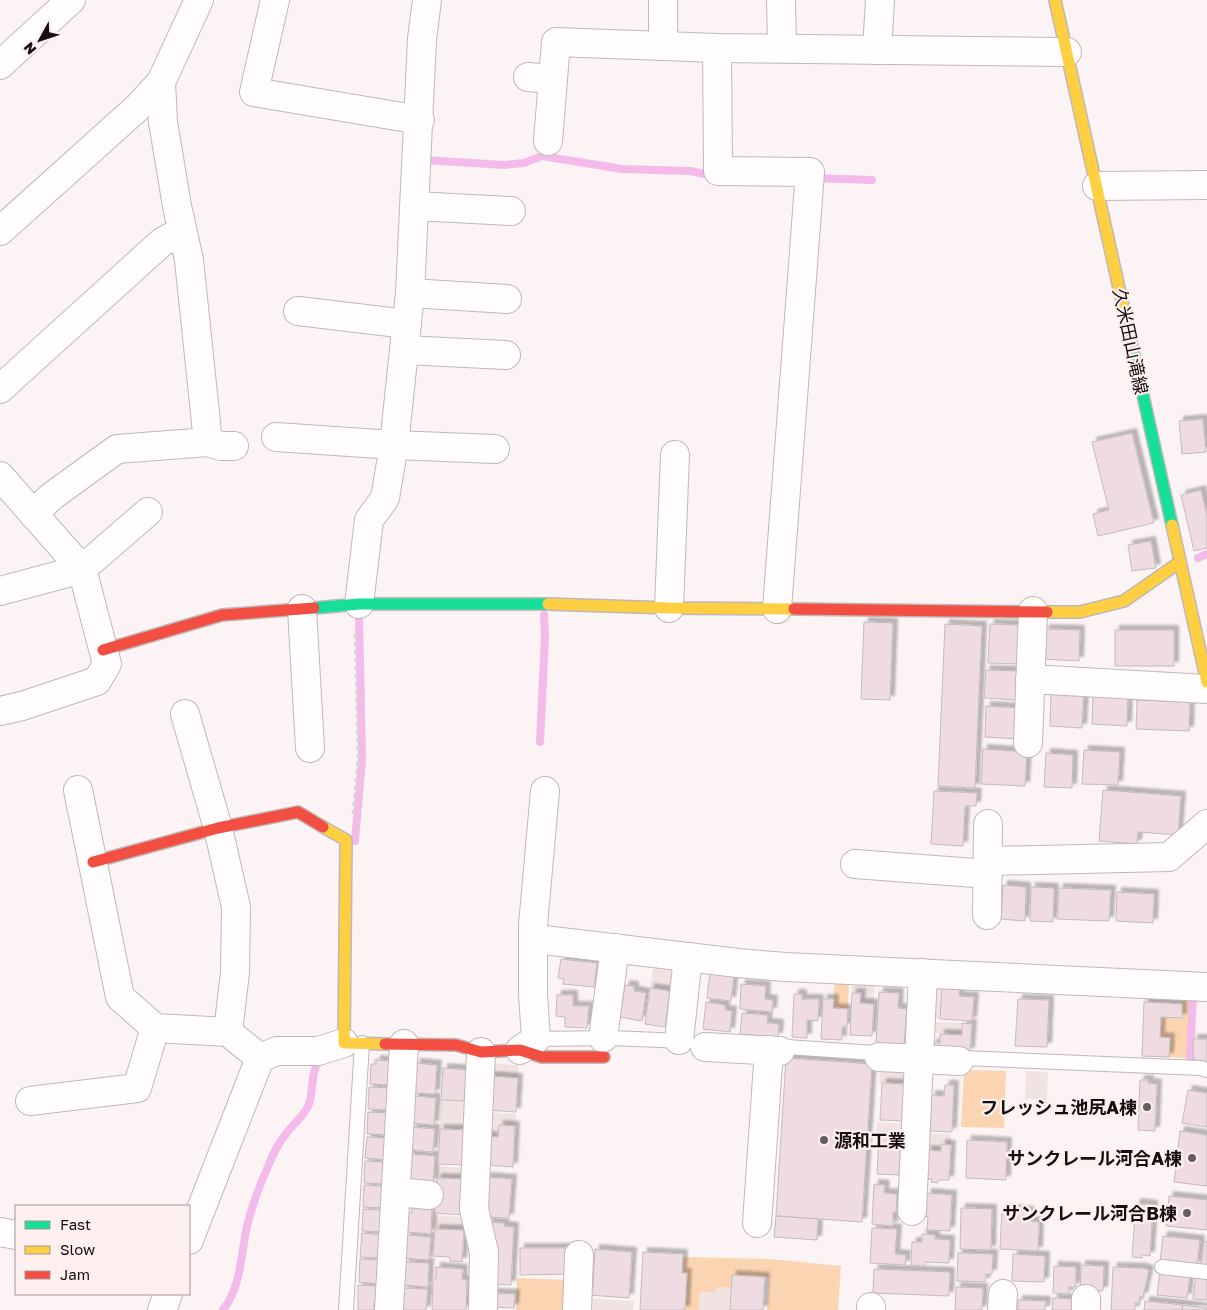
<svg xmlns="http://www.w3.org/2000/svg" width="1207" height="1310" font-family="'Golos Text','Noto Sans JP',sans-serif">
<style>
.built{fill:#f2e3e3}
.green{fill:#fbd4b1}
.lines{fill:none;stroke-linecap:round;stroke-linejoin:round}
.stream{stroke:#f4baea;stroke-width:8}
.building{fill:#efdbe2;stroke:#c3bbbc;filter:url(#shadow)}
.lane-casing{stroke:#c0b8b8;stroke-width:16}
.street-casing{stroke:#c0b8b8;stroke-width:30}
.fast-casing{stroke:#c0b8b8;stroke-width:14}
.slow-casing{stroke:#c0b8b8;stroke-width:14}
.jam-casing{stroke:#c0b8b8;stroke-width:14}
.path{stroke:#d7d5d5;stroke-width:3;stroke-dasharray:4 4;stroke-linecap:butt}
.lane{stroke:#fffdfd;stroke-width:14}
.street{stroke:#fffdfd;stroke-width:28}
.fast{stroke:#16e098;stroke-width:11}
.slow{stroke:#ffcf43;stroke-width:11}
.jam{stroke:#f24e42;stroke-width:11}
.poi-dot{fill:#675f5f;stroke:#fff0f0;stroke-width:2}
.labels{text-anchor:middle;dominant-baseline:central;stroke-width:4.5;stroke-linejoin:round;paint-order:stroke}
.street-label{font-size:18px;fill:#170f0f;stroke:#fff0f0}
.poi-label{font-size:18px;font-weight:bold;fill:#170f0f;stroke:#fff0f0;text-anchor:end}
</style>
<defs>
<filter id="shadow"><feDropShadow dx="4.5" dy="-4.5" stdDeviation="1" flood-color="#0004"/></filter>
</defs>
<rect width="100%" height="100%" fill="#fcf4f4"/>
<!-- built -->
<g class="built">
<path d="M654,961L674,964L670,991L650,988Z"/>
<path d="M852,980L875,981L874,1004L860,1003L861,993H852Z"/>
<path d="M932,985L942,988L940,1019L930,1018Z"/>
<path d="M1145,991L1183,993V1004L1144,1002Z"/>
<path d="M930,1022L962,1023V1035L930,1033Z"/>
<path d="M490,1063L518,1065V1078L489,1076Z"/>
<path d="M880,1065L897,1066L908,1079V1084L879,1083Z"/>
<path d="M1026,1071L1048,1072L1047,1100L1025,1099Z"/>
<path d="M441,1100L469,1101L467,1130L440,1129Z"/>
<path d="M487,1112L516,1114L515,1126L499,1125L498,1137L485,1136Z"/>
<path d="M877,1122L905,1124L904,1138L876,1137Z"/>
<path d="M926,1133L951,1134V1145L941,1144V1151L925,1150Z"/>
<path d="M438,1166L466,1168L465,1179L437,1178Z"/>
<path d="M435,1215L465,1217L464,1230L435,1229Z"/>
<path d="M715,1287L731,1288L730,1310H699L700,1292H715Z"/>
<path d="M587,1298L634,1301L633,1310H587Z"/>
</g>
<!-- green -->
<g class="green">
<path d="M835,979H849L848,1009L833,1008Z"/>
<path d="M1183,993H1190L1188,1058L1169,1057L1170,1038L1160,1037L1161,1017L1182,1018Z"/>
<path d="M964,1070L1006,1071L1004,1128L961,1127Z"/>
<path d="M683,1257L770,1259L841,1266L838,1310H767L769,1277L732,1275L731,1288L716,1287L715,1292H700L699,1310H685L687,1273H682Z"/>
<path d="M517,1278L568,1280L566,1310H516Z"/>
</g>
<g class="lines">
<!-- stream -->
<g class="stream">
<path d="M425,165V160L504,165L524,163L542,156L622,169L690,171L710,175"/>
<path d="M814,178L872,180"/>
<path d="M1198,558L1207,554"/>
<path d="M540,742L545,637L544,615"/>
<path d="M355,841L362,759L359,614"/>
<path d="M1190,1060L1193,994"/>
<path d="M223,1310C241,1287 241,1254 247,1226C252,1206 261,1182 269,1164C273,1154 279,1142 286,1134C293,1123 305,1116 309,1104C314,1090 310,1066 323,1057"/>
</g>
</g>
<!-- building -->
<g class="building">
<path d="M1203,419L1206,452L1182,454L1179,421Z"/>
<path d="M1132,433L1154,523L1098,536L1093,514L1109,510L1092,442Z"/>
<path d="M1201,490L1207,515V548L1194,551L1181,495Z"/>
<path d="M1151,541L1156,568L1132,571L1128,545Z"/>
<path d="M864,622L893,623L890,700L861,699Z"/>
<path d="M945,624L982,626L975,788L938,786Z"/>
<path d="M990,624L1021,625L1019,664L988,663Z"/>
<path d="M1045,629L1080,630L1079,661L1043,659Z"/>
<rect x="1115" y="630" width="59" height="36"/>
<path d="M986,670L1018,671L1017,700L984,698Z"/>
<path d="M1051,693L1084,694L1082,728L1050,726Z"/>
<path d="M1093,694L1128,695L1127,726L1092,724Z"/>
<path d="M1137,700L1190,702L1189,731L1136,729Z"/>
<path d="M986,706L1019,708L1018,739L985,737Z"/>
<path d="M983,749L1027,752L1025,786L981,784Z"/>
<path d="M1084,750L1120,752L1118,785L1082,784Z"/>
<path d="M1046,753L1073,755L1072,788L1044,787Z"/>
<path d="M1103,790L1181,796L1178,835L1138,832L1137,844L1099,841Z"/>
<path d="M934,791L977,793L976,806H965L963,846L931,844Z"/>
<path d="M1003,885L1026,887L1025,921L1001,919Z"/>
<path d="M1031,887L1054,888L1053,922L1030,921Z"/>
<path d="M1059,888L1111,890L1109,921L1057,919Z"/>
<path d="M1117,892L1154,894L1153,923L1116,921Z"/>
<path d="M561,959L597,963L594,987L563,984L564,979L558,978Z"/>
<path d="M710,973L734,976L731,1001L707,998Z"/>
<path d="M741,984L766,986L765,999L773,1000L772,1012L740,1009Z"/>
<path d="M625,985L634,986V991L646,993L642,1021L620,1017Z"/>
<path d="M650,988L670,991L665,1027L645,1024Z"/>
<path d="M942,988L960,989L959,996L974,997L972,1021L940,1019Z"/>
<path d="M879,992L899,993L898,1008L907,1009L904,1045L876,1043Z"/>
<path d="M852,993H861L860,1003L874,1004L872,1036L850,1035Z"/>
<path d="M794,994H802V999H819L818,1021L807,1020V1038L792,1037Z"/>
<path d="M557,995H573V1006H589L587,1028L565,1027V1017L556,1016Z"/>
<path d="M823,999H834L833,1008L848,1009L847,1027H842V1040L821,1039Z"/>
<path d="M1018,999L1049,1000L1047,1047L1015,1046Z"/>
<path d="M706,1002L725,1005V1010L732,1011L730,1032L703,1029Z"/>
<path d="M1144,1002L1182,1004V1018L1161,1017L1160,1037L1170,1038L1169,1057L1142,1056Z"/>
<path d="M742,1013L768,1015L767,1023L779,1024L778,1037L740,1034Z"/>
<path d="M962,1023L972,1024L970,1052L932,1049L933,1043H940V1034L962,1035Z"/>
<path d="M1193,1039H1207V1064L1193,1059Z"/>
<path d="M786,1058L872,1064L862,1222L776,1216Z"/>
<path d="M376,1060L392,1061L391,1085L370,1084L371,1064H376Z"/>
<path d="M416,1063L437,1065L435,1094L414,1093Z"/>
<path d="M443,1068L470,1070L469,1101L441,1100Z"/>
<path d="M489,1076L518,1078L516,1112L487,1110Z"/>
<path d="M1140,1080H1149L1148,1083L1157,1084L1155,1131L1138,1130Z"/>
<path d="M882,1083L905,1084L903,1121L880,1120Z"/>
<path d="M945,1085H954L952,1132L929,1131L931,1095L944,1096Z"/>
<path d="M369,1087L390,1088L389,1110L368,1109Z"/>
<path d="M1188,1090L1207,1093V1127L1182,1123Z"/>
<path d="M414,1096L436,1098L434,1125L412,1123Z"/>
<path d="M368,1112L389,1113L388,1135L367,1134Z"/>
<path d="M499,1125L515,1126L513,1167L485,1165L487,1136L498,1137Z"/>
<path d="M412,1127L435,1129L433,1152L410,1150Z"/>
<path d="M440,1129L467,1130L465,1165L438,1164Z"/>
<path d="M1180,1131L1207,1135V1186L1174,1182Z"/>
<path d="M367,1137L388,1138L386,1160L365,1158Z"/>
<path d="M879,1137L901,1138L899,1175L877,1174Z"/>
<path d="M967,1140L1007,1142L1006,1180L966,1178Z"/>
<path d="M941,1144L951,1145L949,1180H938V1183L931,1182L932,1179H926L927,1150L941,1151Z"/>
<path d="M409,1154L435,1156L433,1183L409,1181Z"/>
<path d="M365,1161L386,1162L385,1184L364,1183Z"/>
<path d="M486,1177L512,1179L509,1218L483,1217Z"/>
<path d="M437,1178L465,1179L463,1215L435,1213Z"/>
<path d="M874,1184L885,1185L884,1193L897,1194L896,1212H893V1226L872,1224Z"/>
<path d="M364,1185L385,1186L384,1208L363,1207Z"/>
<path d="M927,1193L952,1195L950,1231L927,1230L928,1217H926Z"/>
<path d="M1169,1196L1207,1200V1230L1166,1226Z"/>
<path d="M1136,1203L1153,1205L1150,1256L1142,1255V1258L1132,1257Z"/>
<path d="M412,1206L432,1207L431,1234L407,1232L408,1213H412Z"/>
<path d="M961,1208L992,1209L991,1250L960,1249Z"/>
<path d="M363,1209L384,1210L383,1232L362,1231Z"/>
<path d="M1002,1209L1030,1211V1221L1039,1222L1038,1251L1000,1249Z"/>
<path d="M776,1216L818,1219L817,1240L774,1237Z"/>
<path d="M488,1222L504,1223V1226L514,1227L511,1285L490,1284Z"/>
<path d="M872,1228L897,1229L895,1254L906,1255L905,1265L870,1263Z"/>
<path d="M435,1229L464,1230L462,1262L450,1261V1257L433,1256Z"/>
<path d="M362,1233L383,1235L382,1258L360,1257Z"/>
<path d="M922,1234L935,1235V1239L950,1240L949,1263L925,1262V1266L911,1265L912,1242H922Z"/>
<path d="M406,1235L431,1237L429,1260L405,1258Z"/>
<path d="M1163,1236L1200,1240L1197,1266L1160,1262Z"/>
<path d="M1204,1241L1207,1242V1267H1201Z"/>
<path d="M520,1248H567L568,1274L520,1275Z"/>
<path d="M595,1249L632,1252L629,1298L589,1295V1287H593Z"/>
<path d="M643,1252L683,1254L682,1273H687L685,1310H640Z"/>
<path d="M958,1253L993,1254L992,1274H986L985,1282L957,1281Z"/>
<path d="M1013,1254L1045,1256L1044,1282L1012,1281Z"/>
<path d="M360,1259L381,1260L380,1284L359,1282Z"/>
<path d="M405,1262L429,1263L428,1287L403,1285Z"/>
<path d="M1081,1265L1104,1266L1103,1291L1080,1290Z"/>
<path d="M1054,1266L1076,1267V1287H1069V1294L1053,1293Z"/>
<path d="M436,1267L463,1269L462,1280H467L466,1310H432L433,1279H436Z"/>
<path d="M1113,1267L1142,1268L1149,1270L1143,1297L1140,1296L1139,1303H1135V1310H1111Z"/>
<path d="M874,1269L950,1272L949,1296L873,1293Z"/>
<path d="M1160,1270L1190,1274L1187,1298L1157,1295Z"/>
<path d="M732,1275L765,1277L763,1310H730Z"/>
<path d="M1196,1275L1207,1276V1300L1193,1299Z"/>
<path d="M358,1285L380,1286L379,1302H374V1310H358Z"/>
<path d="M956,1287L983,1288L982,1310H955Z"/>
<path d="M403,1288L428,1289L426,1310H402Z"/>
<path d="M492,1293L515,1294L514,1308L491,1307Z"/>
<path d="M1053,1298L1075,1299V1310H1052Z"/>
<path d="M1018,1300L1046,1301L1045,1310H1018Z"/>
<path d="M1145,1301L1183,1305L1182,1310H1144Z"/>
<path d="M1183,1305L1207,1308V1310H1182Z"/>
</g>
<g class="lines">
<!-- lane casing -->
<g class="lane-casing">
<g id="lane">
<path d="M536,1039L610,1038L684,1041"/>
<path d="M780,1051L787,1047L875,1053L879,1057"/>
<path d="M959,1061L963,1058L1200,1068L1207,1070"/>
<path d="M1162,1267L1207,1272"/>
<path d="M346,1310L362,1043"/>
</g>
</g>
<!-- street casing -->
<g class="street-casing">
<g id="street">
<path d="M199,0L161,82L163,122L177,206L189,260L208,442"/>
<path d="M275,0L254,92L420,120"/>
<path d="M781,0L782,48"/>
<path d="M663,46V0"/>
<path d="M717,48L718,171L810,172L777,609"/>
<path d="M877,50L880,0"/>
<path d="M0,65L71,0"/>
<path d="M528,77L553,79"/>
<path d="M548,141L556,42L717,48L1067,52"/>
<path d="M1097,186L1207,185"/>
<path d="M415,206L511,211"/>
<path d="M0,231L137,108L161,82"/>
<path d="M410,293L507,299"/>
<path d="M298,311L407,324"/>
<path d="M404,350L506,355"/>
<path d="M0,389L162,242L182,231"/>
<path d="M276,437L394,445L495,449"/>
<path d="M0,476L82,569L107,664L97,681L22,706L0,711"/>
<path d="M33,514L52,496L117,449L208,442L221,446H234"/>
<path d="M0,591L82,569L148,512"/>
<path d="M359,604L369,520L385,498L394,445L410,293L422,39L427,0"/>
<path d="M669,608L675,455"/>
<path d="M302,609L310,748"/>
<path d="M1030,679L1207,689"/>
<path d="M185,714L218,828L236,907L235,972L228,1032L260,1058"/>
<path d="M1028,743L1033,611"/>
<path d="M78,790L120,997L155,1028L228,1032"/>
<path d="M989,861L1169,857L1207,824"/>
<path d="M855,864L988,874"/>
<path d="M987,915L988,824"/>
<path d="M544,940L738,963L785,967L1207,987"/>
<path d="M603,1038L615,948"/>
<path d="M679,1040L688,957"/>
<path d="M705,1047L780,1051"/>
<path d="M520,1050L536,1039L533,994V925L545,791"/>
<path d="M481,1052L474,1209L484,1252L483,1310"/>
<path d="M879,1057L959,1061"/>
<path d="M30,1101L137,1088L155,1028"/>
<path d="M396,1192L429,1195"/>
<path d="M912,1211L923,973"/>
<path d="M757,1223L769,1050"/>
<path d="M0,1232L16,1235"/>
<path d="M189,1240L260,1058L277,1051H318L344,1043"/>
<path d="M162,1310L168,1294"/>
<path d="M389,1310L404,1044"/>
<path d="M577,1310L579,1255"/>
<path d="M871,1310V1307"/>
<path d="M1002,1310L1003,1294"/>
<path d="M1086,1310V1299"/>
</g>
</g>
<!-- fast casing -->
<g class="fast-casing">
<g id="fast">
<path d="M1127,324L1172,525"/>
<path d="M314,608L359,604H548"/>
</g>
</g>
<!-- slow casing -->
<g class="slow-casing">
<g id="slow">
<path d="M1055,0L1127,324"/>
<path d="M1172,525L1207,682"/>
<path d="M548,604L669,608L794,609"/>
<path d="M1047,612H1080L1124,601L1180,562"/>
<path d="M323,827L346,840L344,1043L385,1044"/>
</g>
</g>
<!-- jam casing -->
<g class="jam-casing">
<g id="jam">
<path d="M794,609L1047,612"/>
<path d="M103,650L222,615L314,608"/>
<path d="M93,862L218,828L298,812L323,827"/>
<path d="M385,1044L456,1045L481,1052L520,1050L542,1057H604"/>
</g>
</g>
<!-- path -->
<path class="path" d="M353,814L358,758L355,630"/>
<!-- lane -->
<use href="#lane" class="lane"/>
<!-- street -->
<use href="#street" class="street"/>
<!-- fast -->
<use href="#fast" class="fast"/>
<!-- slow -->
<use href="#slow" class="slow"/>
<!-- jam -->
<use href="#jam" class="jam"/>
</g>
<!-- markers -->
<g class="poi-dot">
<circle cx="1147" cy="1107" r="5"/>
<circle cx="824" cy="1140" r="5"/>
<circle cx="1192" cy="1158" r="5"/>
<circle cx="1187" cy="1213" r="5"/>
</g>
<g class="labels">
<!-- street labels -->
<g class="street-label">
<text transform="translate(1131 341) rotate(78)">久米田山滝線</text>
</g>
<!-- poi labels -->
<g class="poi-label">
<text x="1137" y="1107">フレッシュ池尻A棟</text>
<text x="834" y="1140" text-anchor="start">源和工業</text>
<text x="1182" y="1158">サンクレール河合A棟</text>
<text x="1177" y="1213">サンクレール河合B棟</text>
</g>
</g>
<!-- legend -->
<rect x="15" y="1205" width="175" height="90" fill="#fff0f0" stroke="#a29696"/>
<rect x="25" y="1221" width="25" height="8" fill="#16e098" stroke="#a29696"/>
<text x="60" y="1230" font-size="15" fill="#170f0f">Fast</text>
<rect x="25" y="1246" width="25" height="8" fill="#ffcf43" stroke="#a29696"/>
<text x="60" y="1255" font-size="15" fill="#170f0f">Slow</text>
<rect x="25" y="1271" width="25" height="8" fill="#f24e42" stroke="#a29696"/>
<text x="60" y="1280" font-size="15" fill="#170f0f">Jam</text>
<!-- north arrow -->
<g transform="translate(40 40) rotate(230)" stroke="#fff0f0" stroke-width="4" paint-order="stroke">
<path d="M0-4L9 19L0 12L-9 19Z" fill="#170f0f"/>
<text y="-8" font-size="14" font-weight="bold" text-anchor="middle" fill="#170f0f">N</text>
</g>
</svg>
